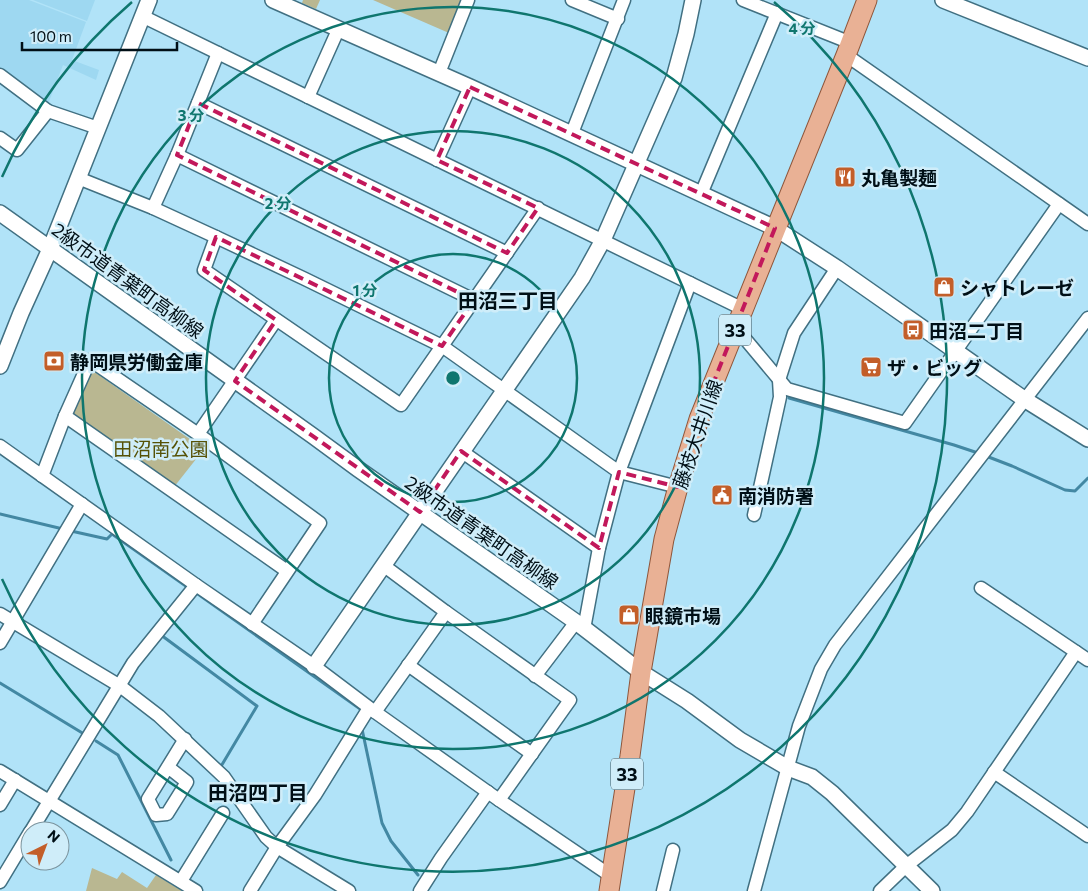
<svg xmlns="http://www.w3.org/2000/svg" width="1088" height="891" font-family="Commissioner,'Noto Sans JP',sans-serif">
<style>
.built{fill:#9ed8f1}
.green{fill:#b9b791}
.lines{fill:none;stroke-linecap:round;stroke-linejoin:round}
.stream{stroke:#4388a3;stroke-width:3}
.minor-casing{stroke:#417082;stroke-width:15}
.tertiary-casing{stroke:#417082;stroke-width:18}
.primary-casing{stroke:#8e563b;stroke-width:21}
.minor{stroke:#fff;stroke-width:12}
.tertiary{stroke:#fff;stroke-width:15}
.primary{stroke:#e9b195;stroke-width:19}
.marked{fill:none;stroke:#c2185b;stroke-width:4;stroke-dasharray:10 6;stroke-linejoin:round}
.ring{fill:none;stroke:#0f766e;stroke-width:2.5}
.labels{text-anchor:middle;dominant-baseline:central;stroke-width:5;stroke-linejoin:round;paint-order:stroke}
.shield{fill:#cfedf9;stroke:#3e525a;stroke-width:1}
.shield-label{font-size:18px;font-weight:bold;fill:#000f16}
.poi-label{font-size:19px;font-weight:bold;fill:#000f16;stroke:#cfedf9;text-anchor:start}
.street-label{font-size:19px;fill:#000f16;stroke:#cfedf9}
.park-label{font-size:19px;fill:#565206;stroke:#cfedf9}
.neighbourhood-label{font-size:20px;font-weight:bold;fill:#000f16;stroke:#cfedf9}
.centre{fill:#0f766e;stroke:#cfedf9;stroke-width:2.5}
.ring-label{font-size:15px;text-anchor:middle;font-weight:bold;fill:#0f766e;stroke:#cfedf9;stroke-width:5;stroke-linejoin:round;paint-order:stroke}
</style>
<rect width="100%" height="100%" fill="#b1e3f8"/>
<!-- built -->
<g class="built">
<path d="M0,0H29L86,22L72,60L99,70L96,80L63,65L48,104L0,69Z"/>
<path d="M33,0H95L87,21Z"/>
</g>
<!-- green -->
<g class="green">
<path d="M303,0H320L316,9L302,3Z"/>
<path d="M373,0H462L449,33Z"/>
<path d="M93,371L204,449L174,487L72,413L87,372Z"/>
<path d="M92,868L117,879L122,872L147,888L156,875L182,891H86Z"/>
</g>
<g class="lines">
<!-- stream -->
<g class="stream">
<path d="M789,398L954,445L978,453"/>
<path d="M986,456L1012,466L1065,490L1075,491L1088,478"/>
<path d="M0,514L63,529"/>
<path d="M71,531L107,539L112,534L190,589"/>
<path d="M195,592L363,711"/>
<path d="M161,635L257,706L220,768"/>
<path d="M0,683L84,734"/>
<path d="M362,728V729L382,823L391,841L418,875"/>
<path d="M96,741L118,755L171,860"/>
</g>
<!-- minor casing -->
<g class="minor-casing">
<g id="minor">
<path d="M572,0L618,19"/>
<path d="M743,0L851,43"/>
<path d="M142,16L743,309"/>
<path d="M846,55L1088,224"/>
<path d="M439,73L468,0"/>
<path d="M0,75L48,111L98,128"/>
<path d="M308,97L338,30"/>
<path d="M198,103L507,253"/>
<path d="M572,133L624,0"/>
<path d="M0,138L17,150L48,111"/>
<path d="M177,155L474,300"/>
<path d="M437,160L470,87"/>
<path d="M78,178L153,208L216,237L305,279L442,346L619,472L678,487"/>
<path d="M701,194L777,13"/>
<path d="M153,208L177,155L218,53"/>
<path d="M216,237L204,270L401,405L538,208"/>
<path d="M736,328L787,389L905,423L1059,204"/>
<path d="M65,416L287,571"/>
<path d="M198,434L276,320"/>
<path d="M0,446L196,585L314,666L375,712L499,800L611,876"/>
<path d="M461,451L599,548"/>
<path d="M42,476L65,416L90,360L198,434L320,523L252,624"/>
<path d="M754,515L780,397L779,380L794,333L837,268"/>
<path d="M383,565L446,612L570,700L499,800"/>
<path d="M981,588L1088,660"/>
<path d="M0,614L120,686L159,716L224,777L266,837L277,847L349,891"/>
<path d="M584,629L599,548L619,472L690,283"/>
<path d="M0,643L82,504"/>
<path d="M408,665L532,754"/>
<path d="M535,676L576,622"/>
<path d="M375,712L446,612"/>
<path d="M168,767L187,782L167,814L156,815L148,799L185,739"/>
<path d="M0,771L196,891"/>
<path d="M994,772L1088,836"/>
<path d="M0,805L15,780"/>
<path d="M31,831L133,663L196,585"/>
<path d="M181,881L223,813"/>
<path d="M0,882L30,832"/>
<path d="M250,891L277,847L315,795L369,708"/>
<path d="M420,891L441,858L488,792"/>
<path d="M663,891L673,850"/>
<path d="M754,891L799,726L821,669L835,645L1088,318"/>
<path d="M880,891L906,866L952,830L967,812L1076,652"/>
</g>
</g>
<!-- tertiary casing -->
<g class="tertiary-casing">
<g id="tertiary">
<path d="M273,0L470,87L775,228L837,268L1024,399L1088,439"/>
<path d="M943,0L1088,58"/>
<path d="M0,213L313,436L358,469L576,622L641,672L687,701L740,740L788,768L812,777L832,793L932,891"/>
<path d="M0,366L21,313L50,249L149,0"/>
<path d="M314,666L582,278L603,240L674,78L686,34L693,0"/>
</g>
</g>
<!-- primary casing -->
<g class="primary-casing">
<path id="primary" d="M609,891L630,756L641,672L664,539L678,487L699,419L846,55L867,0"/>
</g>
<!-- minor -->
<use href="#minor" class="minor"/>
<!-- tertiary -->
<use href="#tertiary" class="tertiary"/>
<!-- primary -->
<use href="#primary" class="primary"/>
</g>
<!-- marked area -->
<path class="marked" d="M470,87L775,228L699,419L678,487L619,472L599,548L461,451L420,512L235,381L276,320L204,270L216,237L442,346L474,300L177,155L198,103L507,253L538,208L437,160Z"/>
<!-- distance rings -->
<g class="ring">
<circle cx="453" cy="378" r="124"/>
<circle cx="453" cy="378" r="247"/>
<circle cx="453" cy="378" r="371"/>
<path d="M2 177A494 494 0 0 1 132 2M774 2A494 494 0 1 1 2 579"/>
</g>
<!-- icons -->
<defs>
<g id="restaurant-square" transform="scale(1.125)"><rect x="-9" y="-9" width="18" height="18" rx="4" fill="#c35e29" stroke="#cfedf9"/><path d="M-5-6h1v4h1v-4h1v4h1v-4h1v5L-1.5 .5V6h-2V.5L-5-1ZM5-6V6H3V1.5H1.5Q1.5-4 5-6Z" fill="#fff"/></g>
<g id="shop-square" transform="scale(1.125)"><rect x="-9" y="-9" width="18" height="18" rx="4" fill="#c35e29" stroke="#cfedf9"/><path d="M-5-2.5h2.3a2.7 3.5 0 0 1 5.4 0H5L5.5 6h-11ZM-1.5-2.5h3a1.5 2.3 0 0 0-3 0Z" fill="#fff"/></g>
<g id="bus-square" transform="scale(1.125)"><rect x="-9" y="-9" width="18" height="18" rx="4" fill="#c35e29" stroke="#cfedf9"/><path d="M-5-6H5V4H4V6H2V4H-2V6H-4V4H-5ZM-3.5-4V0h7V-4ZM-3.5 1.2v1.5H-2V1.2ZM2 1.2v1.5H3.5V1.2Z" fill="#fff"/></g>
<g id="bank-square" transform="scale(1.125)"><rect x="-9" y="-9" width="18" height="18" rx="4" fill="#c35e29" stroke="#cfedf9"/><path d="M-6-4H6V4H-6ZM0-2.3a2.3 2.3 0 1 0 0 4.6a2.3 2.3 0 1 0 0-4.6Z" fill="#fff"/></g>
<g id="supermarket-square" transform="scale(1.125)"><rect x="-9" y="-9" width="18" height="18" rx="4" fill="#c35e29" stroke="#cfedf9"/><path d="M-6-5.5h2.5l.6 2H6L4.5 2H-2.5L-4.4-4H-6ZM-1.5 3.2a1.3 1.3 0 1 0 .1 0ZM3 3.2a1.3 1.3 0 1 0 .1 0Z" fill="#fff"/></g>
<g id="civic-square" transform="scale(1.125)"><rect x="-9" y="-9" width="18" height="18" rx="4" fill="#c35e29" stroke="#cfedf9"/><path d="M-.6-6.5H3V-4.5H.6V-3L4-1V1h2V6H-6V1h2V-1L-.6-3ZM-1.2 2.5V6h2.4V2.5Z" fill="#fff"/></g>
</defs>
<g fill-rule="evenodd">
<use href="#restaurant-square" x="845" y="177"/>
<use href="#shop-square" x="944" y="287"/>
<use href="#bus-square" x="913" y="330"/>
<use href="#bank-square" x="54" y="361"/>
<use href="#supermarket-square" x="871" y="367"/>
<use href="#civic-square" x="722" y="495"/>
<use href="#shop-square" x="629" y="615"/>
</g>
<g class="labels">
<!-- shield labels -->
<g class="shield">
<rect x="719" y="314.5" width="32" height="31" rx="4"/>
<rect x="611" y="758.5" width="32" height="31" rx="4"/>
</g>
<g class="shield-label">
<text x="735" y="330">33</text>
<text x="627" y="774">33</text>
</g>
<!-- poi labels -->
<g class="poi-label">
<text x="861" y="177">丸亀製麺</text>
<text x="960" y="287">シャトレーゼ</text>
<text x="929" y="330">田沼二丁目</text>
<text x="70" y="361">静岡県労働金庫</text>
<text x="887" y="367">ザ・ビッグ</text>
<text x="738" y="495">南消防署</text>
<text x="645" y="615">眼鏡市場</text>
</g>
<!-- street labels -->
<g class="street-label">
<text transform="translate(128 280) rotate(36)">2級市道青葉町高柳線</text>
<text transform="translate(697 434) rotate(-71)">藤枝大井川線</text>
<text transform="translate(482 532) rotate(35)">2級市道青葉町高柳線</text>
</g>
<!-- park labels -->
<g class="park-label">
<text x="161" y="448">田沼南公園</text>
</g>
<!-- neighbourhood labels -->
<g class="neighbourhood-label">
<text x="508" y="300">田沼三丁目</text>
<text x="258" y="792">田沼四丁目</text>
</g>
</g>
<circle cx="453" cy="378" r="8" class="centre"/>
<g class="ring-label">
<text x="802" y="34">4 分</text>
<text x="191" y="121">3 分</text>
<text x="278" y="209">2 分</text>
<text x="365" y="296">1 分</text>
</g>
<!-- north arrow -->
<g transform="translate(45 846) rotate(42)"><circle r="24" fill="#cfedf9" stroke="#7c949e"/>
<path d="M0-4L9 19L0 12L-9 19Z" fill="#c35e29"/>
<text y="-8" font-size="14" font-weight="bold" text-anchor="middle" fill="#000f16">N</text>
</g>
<!-- scale -->
<path d="M22 42v8h155v-8" fill="none" stroke="#000f16" stroke-width="2.5"/>
<text x="30" y="42" font-size="15" fill="#000f16" stroke="#cfedf9" stroke-width="4" paint-order="stroke">100 m</text>
</svg>
